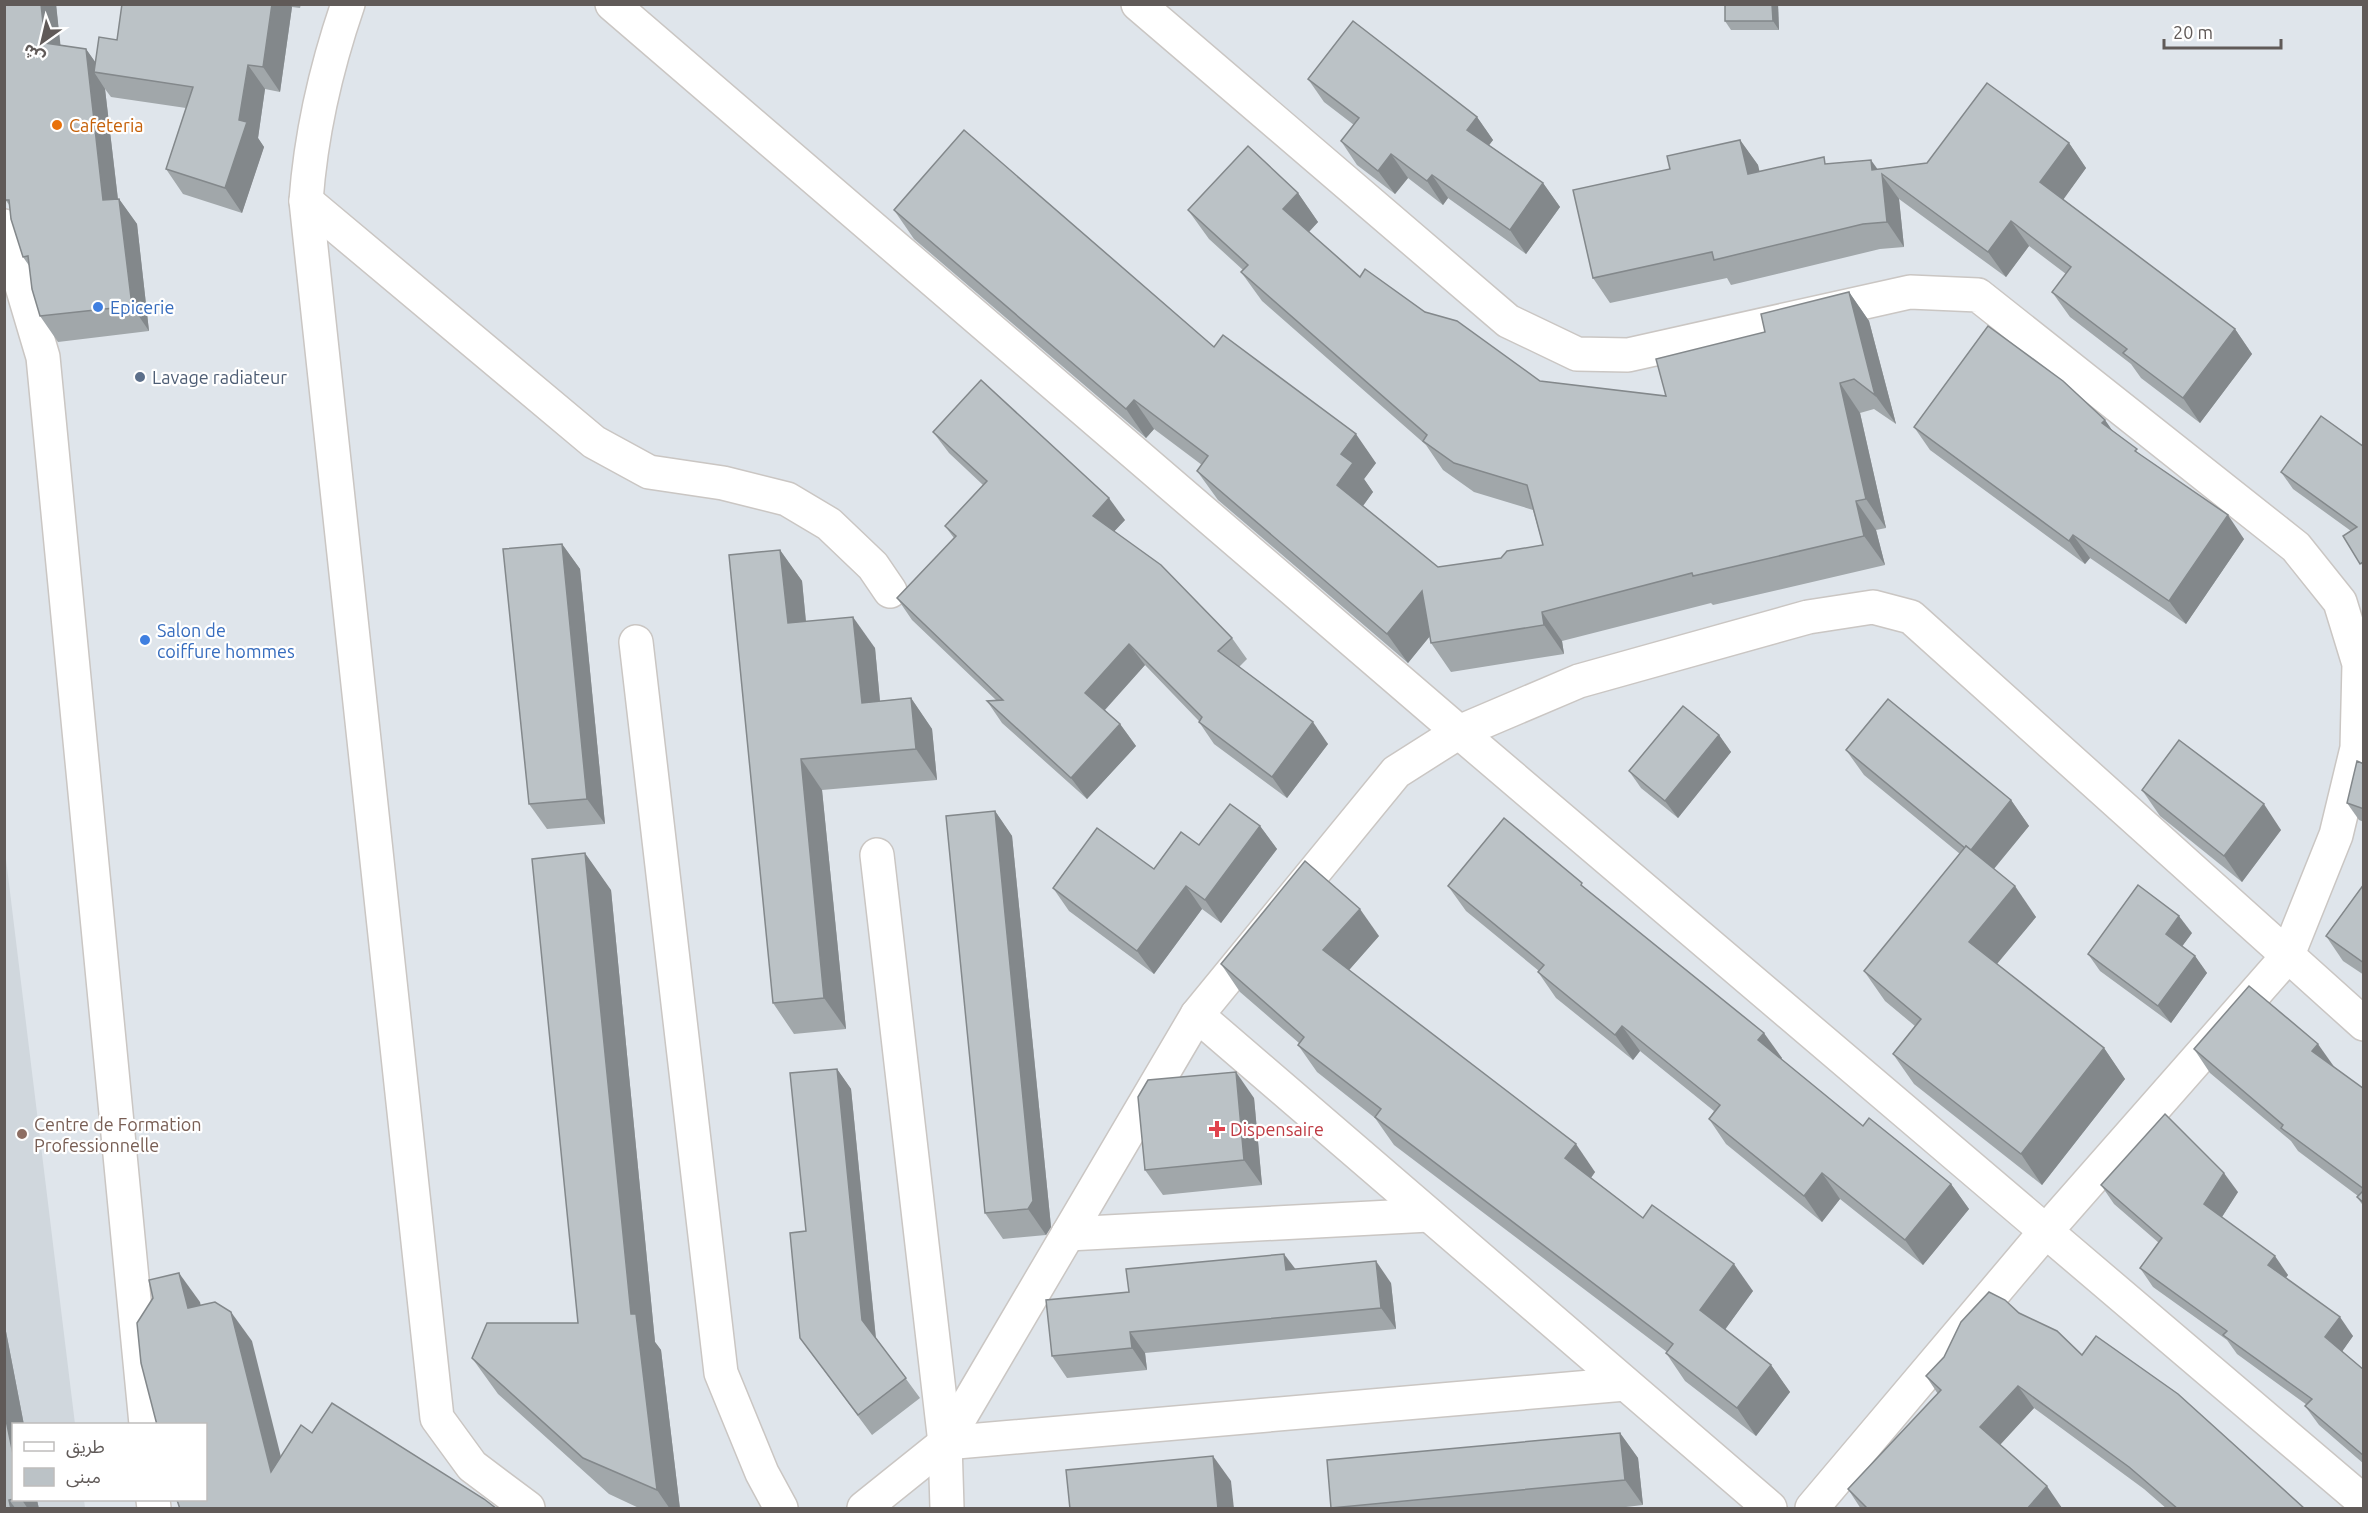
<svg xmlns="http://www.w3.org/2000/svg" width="2368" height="1513" font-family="Ubuntu,'Noto Sans Arabic',sans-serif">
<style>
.education{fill:#d0d7dd}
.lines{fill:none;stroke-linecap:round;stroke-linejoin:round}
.street-casing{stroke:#cac6c3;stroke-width:36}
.street{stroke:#fff;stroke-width:33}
.wall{fill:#a1a7aa}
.shaded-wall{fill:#83888b}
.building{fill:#bbc2c6;stroke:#83888b;stroke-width:1.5}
.food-dot{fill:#e8710a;stroke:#fff;stroke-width:2}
.shop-dot{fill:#3f7fe0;stroke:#fff;stroke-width:2}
.service-dot{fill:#5c6f8a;stroke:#fff;stroke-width:2}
.health-dot{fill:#e0444e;stroke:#fff;stroke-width:2}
.education-dot{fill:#8d6e63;stroke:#fff;stroke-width:2}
.labels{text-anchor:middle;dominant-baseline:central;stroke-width:4.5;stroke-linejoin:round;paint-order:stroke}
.food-label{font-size:18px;fill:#c56008;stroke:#fff;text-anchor:start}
.shop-label{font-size:18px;fill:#366cbe;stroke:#fff;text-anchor:start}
.service-label{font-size:18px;fill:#4e5e75;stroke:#fff;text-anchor:start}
.education-label{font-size:18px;fill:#785e54;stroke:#fff;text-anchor:start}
.health-label{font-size:18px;fill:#be3a42;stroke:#fff;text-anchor:start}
</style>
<rect width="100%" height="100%" fill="#dfe5eb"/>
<!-- education -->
<path class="education" d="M4,843L75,1424H14V1500H84L85,1508H5Z"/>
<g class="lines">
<!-- street casing -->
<g class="street-casing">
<g id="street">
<path d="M348,4C326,68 311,133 306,201L437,1418L472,1466L528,1508"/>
<path d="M612,4L1459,732L1396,772L1197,1015L945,1443L864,1508"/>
<path d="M1138,4L1508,321L1577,354L1628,355L1910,292L1978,295L2296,547L2340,602L2359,664L2357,748L2336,835L2287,957L2046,1231L1812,1508"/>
<path d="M306,201L594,442L649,472L723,483L787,499L829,524L873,566L890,591"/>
<path d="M4,226L43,357L146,1424"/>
<path d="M636,642L721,1373L762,1473L781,1508"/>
<path d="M877,855L945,1443L947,1508"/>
<path d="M1197,1015L1770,1508"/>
<path d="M2364,1024L1911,617L1873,607L1808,617L1579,681L1459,732L2364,1502"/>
<path d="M1068,1234L1429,1215"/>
<path d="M945,1443L1625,1384"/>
<path d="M153,1500L154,1508"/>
</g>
</g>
<!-- street -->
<use href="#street" class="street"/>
</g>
<!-- wall -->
<g class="wall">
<path d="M4,4H56L60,45L86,49L95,62L117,40L122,4H301L300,8L292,7L280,92L265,89L258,138L264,147L242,213L183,194L166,169L186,108L111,97L105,89L118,199H119L137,224L149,331L58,342L40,316L30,267L23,257L10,206L4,198Z"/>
<path d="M1778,4L1779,30H1731L1725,21Z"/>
<path d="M1308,79L1477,117L1493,140L1489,145L1543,183L1560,207L1526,254L1448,198L1443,205L1408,178L1395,194L1357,165L1341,141L1354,125L1324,102Z"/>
<path d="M1740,140L1758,165L1759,172L1828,164L1877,169L1927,163L2069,143L2086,168L2063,199L2235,329L2252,354L2200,423L2141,378L2131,364L2070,317L2052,292L2066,274L2029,246L2006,277L1899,199L1904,247L1880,249L1731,285L1727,278L1610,303L1593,278L1670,169Z"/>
<path d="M1298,193L1318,222L1309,232L1360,277L1425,312L1540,381L1666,396L1765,332L1849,292L1869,321L1896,424L1874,409L1860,413L1886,528L1876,530L1885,565L1713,605L1711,603L1562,641L1564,654L1451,672L1431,643L1430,636L1408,663L1218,500L1197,471L1202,465L1154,429L1146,438L914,239L894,210L1214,347L1376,463L1364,479L1373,492L1363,506L1438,567L1501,558L1543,545L1533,510L1474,492L1443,470L1426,445L1262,301L1241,272L1243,270L1209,239L1188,210Z"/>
<path d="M2105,420L2113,432L2142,456L2244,539L2186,624L2090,558L2085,564L1930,450L1914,427Z"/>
<path d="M933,432L1125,520L1114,531L1232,638L1247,659L1239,667L1328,744L1287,798L1214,744L1199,722V721L1145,665L1105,710L1120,724L1136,746L1087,799L1002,723L987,701L996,700L912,620L897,598L954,538L945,526L983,485L949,453Z"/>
<path d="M2364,447V568L2343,536L2351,531L2293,489L2281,472Z"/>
<path d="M562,544L580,569L605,824L547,829L529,804Z"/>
<path d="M780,550L802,581L806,622L875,648L880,701L911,698L932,729L937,780L822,790L846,1029L794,1034L773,1003Z"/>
<path d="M1719,735L1731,752L1678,818L1641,788L1629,771Z"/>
<path d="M1846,750L2011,800L2029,826L1994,869L2036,917L1997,964L2104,1048L2125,1079L2042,1185L1914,1084L1893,1054L1915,1026L1885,1001L1864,971L1960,854L1864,775Z"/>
<path d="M2364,764V822L2359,820L2347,803Z"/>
<path d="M2142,790L2281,830L2242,882L2160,816Z"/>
<path d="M995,811L1012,836L1051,1227L1046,1235L1003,1239L985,1213Z"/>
<path d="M1260,826L1277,849L1221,923L1202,909L1154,974L1069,911L1053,888L1154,869L1199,845Z"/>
<path d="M2364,884V975L2343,961L2326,936Z"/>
<path d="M1448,886L1588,891L1782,1058L1781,1059L1863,1126L1951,1184L1969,1209L1923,1265L1840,1199L1822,1222L1726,1144L1709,1119L1714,1111L1640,1051L1633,1060L1556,998L1538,972L1539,971L1466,911Z"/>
<path d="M611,890L655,1342L661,1350L680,1509H641L609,1494L498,1394L472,1358L578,1323Z"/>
<path d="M2192,933L2182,946L2195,956L2207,973L2171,1023L2100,971L2088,954Z"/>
<path d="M1379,936L1349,970L1595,1172L1591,1178L1643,1218L1753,1291L1725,1329L1771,1365L1790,1392L1756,1436L1685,1381L1666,1353L1667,1352L1394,1145L1375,1118L1317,1072L1298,1045L1299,1043L1240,992L1221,964Z"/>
<path d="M2194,1049L2334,1067L2364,1089V1207L2357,1197L2358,1196L2298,1151L2291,1141L2210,1073Z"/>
<path d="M837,1069L851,1089L876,1338L920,1398L872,1435L800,1338L806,1231Z"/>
<path d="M1254,1098L1262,1185L1163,1195L1145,1170Z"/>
<path d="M2101,1185L2238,1192L2222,1217L2288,1275L2286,1278L2353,1336L2342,1351L2364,1370V1464L2319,1425L2305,1406L2307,1405L2237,1354L2227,1340L2153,1287L2140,1268L2159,1243L2114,1204Z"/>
<path d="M1295,1269L1391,1283L1396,1329L1145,1353L1147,1370L1067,1378L1052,1356L1129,1292Z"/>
<path d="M2019,1313L2082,1355L2305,1509H2167L2144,1489L2034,1408L2000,1445L2062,1508L2061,1509H1861L1848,1489L1938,1394L1926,1376Z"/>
<path d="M4,1321L24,1425H14V1500H37L39,1509H4Z"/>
<path d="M1620,1433L1638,1458L1643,1505L1609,1509H1332L1331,1508Z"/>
</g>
<!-- shaded-wall -->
<g class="shaded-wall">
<path d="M41,4H56L63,68L45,43Z"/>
<path d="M272,4H290L292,7L280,92L263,67Z"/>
<path d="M1772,4H1778L1779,30L1773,21Z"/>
<path d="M86,49L103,73L94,72L105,89L121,226L103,200Z"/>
<path d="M248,65L265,89L258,138L264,147L242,213L225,188L239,120Z"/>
<path d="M1477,117L1493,140L1483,153L1467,130Z"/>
<path d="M1740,140L1758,165L1766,199L1748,174Z"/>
<path d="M2069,143L2086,168L2058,207L2040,182Z"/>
<path d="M1391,154L1408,178L1395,194L1378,171Z"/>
<path d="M1871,160L1899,199L1904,247L1887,222L1872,170Z"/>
<path d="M1432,175L1448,198L1443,205L1427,181Z"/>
<path d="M1543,183L1560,207L1526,254L1510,230Z"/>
<path d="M1298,193L1318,222L1303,238L1283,209Z"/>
<path d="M119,199L137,224L149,331L132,306Z"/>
<path d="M2011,221L2029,246L2006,277L1988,252Z"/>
<path d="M1849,292L1869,321L1896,424L1875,395Z"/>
<path d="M2235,329L2252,354L2200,423L2183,398Z"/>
<path d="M1840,383L1860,413L1886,528L1866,499Z"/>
<path d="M1134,400L1154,429L1146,438L1126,409Z"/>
<path d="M2105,420L2121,443L2102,423Z"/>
<path d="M1356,434L1376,463L1364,479L1373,492L1357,514L1337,485L1341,454Z"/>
<path d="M1109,498L1125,520L1108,538L1093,516Z"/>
<path d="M1856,501L1876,530L1885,565L1864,536Z"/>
<path d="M2228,515L2244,539L2186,624L2169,601Z"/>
<path d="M2073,535L2090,558L2085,564L2069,541Z"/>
<path d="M562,544L580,569L605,824L587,799Z"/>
<path d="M780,550L802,581L809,654L788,623Z"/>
<path d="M1422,591L1443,620L1408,663L1387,634Z"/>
<path d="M1542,612L1562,641L1564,654L1544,625Z"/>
<path d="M853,617L875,648L883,734L862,703Z"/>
<path d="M1129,644L1145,665L1101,714L1085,693Z"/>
<path d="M911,698L932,729L937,780L916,749Z"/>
<path d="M1313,722L1328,744L1287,798L1272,777Z"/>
<path d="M1120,724L1136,746L1087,799L1071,778Z"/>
<path d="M1719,735L1731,752L1678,818L1665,801Z"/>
<path d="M801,759L822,790L846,1029L824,998Z"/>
<path d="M2011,800L2029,826L1987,877L1970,851Z"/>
<path d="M2264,804L2281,830L2242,882L2224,856Z"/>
<path d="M995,811L1012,836L1051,1227L1046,1235L1028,1209Z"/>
<path d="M1260,826L1277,849L1221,923L1205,900Z"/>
<path d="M585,853L611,890L655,1342L661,1350L680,1509H670L657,1490L631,1314Z"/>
<path d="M1186,886L1202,909L1154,974L1137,951Z"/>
<path d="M2015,886L2036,917L1990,972L1969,942Z"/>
<path d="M1360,909L1379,936L1342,978L1323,950Z"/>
<path d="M2179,916L2192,933L2178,952L2166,934Z"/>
<path d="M2195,956L2207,973L2171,1023L2158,1006Z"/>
<path d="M1622,1026L1640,1051L1633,1060L1615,1035Z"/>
<path d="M1764,1033L1782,1058L1776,1066L1758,1040Z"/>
<path d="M2318,1044L2335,1068L2312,1051Z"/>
<path d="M2104,1048L2125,1079L2042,1185L2021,1154Z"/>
<path d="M837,1069L851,1089L876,1340L862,1320Z"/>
<path d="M1236,1072L1254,1098L1262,1185L1244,1160Z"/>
<path d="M1576,1144L1595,1172L1585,1186L1565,1158Z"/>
<path d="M1822,1173L1840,1199L1822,1222L1804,1196Z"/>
<path d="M2224,1173L2238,1192L2218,1223L2204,1204Z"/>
<path d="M1951,1184L1969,1209L1923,1265L1905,1240Z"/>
<path d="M1284,1254L1300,1275L1286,1270Z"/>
<path d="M2275,1256L2288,1275L2281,1284L2268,1265Z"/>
<path d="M1376,1261L1391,1283L1396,1329L1381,1308Z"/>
<path d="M1734,1264L1753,1291L1719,1338L1700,1310Z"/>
<path d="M179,1273L200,1302L208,1338L188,1308Z"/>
<path d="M231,1312L252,1341L292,1501L271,1472Z"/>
<path d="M2340,1317L2353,1336L2339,1356L2325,1337Z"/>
<path d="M4,1321L24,1425H14V1459L4,1410Z"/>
<path d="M1130,1332L1145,1353L1147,1370L1132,1348Z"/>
<path d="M1771,1365L1790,1392L1756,1436L1737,1408Z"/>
<path d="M2018,1386L2034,1408L1996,1449L1980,1427Z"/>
<path d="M1620,1433L1638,1458L1643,1505L1625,1480Z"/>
<path d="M1213,1456L1231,1481L1234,1509H1218Z"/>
<path d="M2047,1486L2062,1508L2061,1509H2027Z"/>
<path d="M9,1500L16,1509H11Z"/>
<path d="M22,1500H37L39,1509H28Z"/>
</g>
<!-- building -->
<g class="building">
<path d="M4,4H41L45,43L86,49L103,200L119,199L132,306L40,316L32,289L28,256L23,257L11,219L9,200H6L4,198Z"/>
<path d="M122,4H272L263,67L248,65L239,120L247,122L225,188L166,169L193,87L94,72L99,37L117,40Z"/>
<path d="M1725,4H1772L1773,21H1725Z"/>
<path d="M1353,21L1477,117L1467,130L1543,183L1510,230L1432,175L1427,181L1391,154L1378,171L1341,141L1359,118L1308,79Z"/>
<path d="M1987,83L2069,143L2040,182L2235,329L2183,398L2123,353L2127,349L2052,292L2071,267L2011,221L1988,252L1882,174L1887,222L1863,224L1714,260L1712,252L1593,278L1573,190L1670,169L1667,156L1740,140L1748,174L1824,157L1825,164L1871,160L1872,170L1927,163Z"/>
<path d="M964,130L1214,347L1223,335L1356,434L1341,454L1353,463L1337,485L1438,567L1501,558L1507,551L1543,545L1527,485L1454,463L1423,441L1427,435L1241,272L1248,265L1188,210L1248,146L1298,193L1283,209L1360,277L1365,269L1425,312L1457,321L1540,381L1666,396L1656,359L1765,332L1761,314L1849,292L1875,395L1854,379L1840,383L1866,499L1856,501L1864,536L1693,576L1692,573L1542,612L1544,625L1431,643L1422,591L1387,634L1197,471L1208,456L1134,400L1126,409L894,210Z"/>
<path d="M1988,326L2063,381L2105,420L2102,423L2137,449L2135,451L2228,515L2169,601L2073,535L2069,541L1914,427Z"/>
<path d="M981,380L1109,498L1093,516L1161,565L1232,638L1218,651L1313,722L1272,777L1199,722L1202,717L1129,644L1085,693L1120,724L1071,778L987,701L1003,700L897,598L956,536L945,526L987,481L933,432Z"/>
<path d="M2321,416L2364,447V561L2360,564L2343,536L2357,527L2281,472Z"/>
<path d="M562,544L587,799L529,804L503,549Z"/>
<path d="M780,550L788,623L853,617L862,703L911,698L916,749L801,759L824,998L773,1003L729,555Z"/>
<path d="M1888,699L2011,800L1971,850L1966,846L1965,848L1846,750Z"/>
<path d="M1683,706L1719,735L1665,801L1629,771Z"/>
<path d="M2179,740L2264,804L2224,856L2142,790Z"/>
<path d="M2357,761L2364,764V809L2347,803Z"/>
<path d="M1230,804L1260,826L1205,900L1186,886L1137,951L1053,888L1097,828L1154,869L1181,832L1199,845Z"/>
<path d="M995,811L1033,1201L1028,1209L985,1213L946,816Z"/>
<path d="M1504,818L1582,883L1581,885L1764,1033L1758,1040L1863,1126L1869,1118L1951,1184L1905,1240L1822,1173L1804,1196L1709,1119L1720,1105L1622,1026L1615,1035L1538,972L1544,965L1448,886Z"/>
<path d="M1966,846L2015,886L1969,942L2104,1048L2021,1154L1893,1054L1921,1019L1864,971Z"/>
<path d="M585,853L631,1314H636L657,1490L583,1458L472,1358L487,1323H578L532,859Z"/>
<path d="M1305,861L1360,909L1323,950L1576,1144L1565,1158L1643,1218L1652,1205L1734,1264L1700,1310L1771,1365L1737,1408L1666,1353L1673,1344L1375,1117L1381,1109L1298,1045L1304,1037L1221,964Z"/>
<path d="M2364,884V963L2326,936Z"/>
<path d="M2138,885L2179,916L2166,934L2195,956L2158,1006L2088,954Z"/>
<path d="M2249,986L2318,1044L2312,1051L2364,1089V1189L2281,1128L2283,1125L2194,1049Z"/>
<path d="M837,1069L862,1320L906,1378L858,1415L800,1338L790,1233L806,1231L790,1073Z"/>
<path d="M1236,1072L1244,1160L1145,1170L1138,1097L1148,1080Z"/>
<path d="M2165,1114L2224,1173L2204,1204L2275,1256L2268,1265L2340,1317L2325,1337L2364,1370V1456L2305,1406L2312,1399L2223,1335L2227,1331L2140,1268L2162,1238L2101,1185Z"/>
<path d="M2364,1190V1203L2357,1197Z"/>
<path d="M1284,1254L1286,1270L1376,1261L1381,1308L1130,1332L1132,1348L1052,1356L1046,1300L1129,1292L1126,1269Z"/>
<path d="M179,1273L188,1308L215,1302L231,1312L271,1472L301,1425L312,1433L332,1403L484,1499L497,1509H180L177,1500H206V1425H157L141,1363L137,1323L153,1298L149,1280Z"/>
<path d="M1989,1292L2005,1300L2019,1313L2057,1331L2082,1355L2096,1336L2178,1394L2305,1509H2178L2129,1467L2018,1386L1980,1427L2047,1486L2027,1509H1868L1848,1489L1941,1390L1926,1376L1944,1357L1961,1322Z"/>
<path d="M4,1410L14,1459V1499L9,1500L11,1509H4Z"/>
<path d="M1620,1433L1625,1480L1331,1508L1327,1460Z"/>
<path d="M1213,1456L1218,1509H1070L1066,1470Z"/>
</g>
<!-- markers -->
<circle class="food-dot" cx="57" cy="125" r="6"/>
<g class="shop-dot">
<circle cx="98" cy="307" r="6"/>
<circle cx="145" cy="640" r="6"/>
</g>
<circle class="service-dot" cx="140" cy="377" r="6"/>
<path class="health-dot" d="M1214 1120h6v6h6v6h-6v6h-6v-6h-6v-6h6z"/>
<circle class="education-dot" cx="22" cy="1134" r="6"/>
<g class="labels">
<!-- food labels -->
<g class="food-label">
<text x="69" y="125">Cafeteria</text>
</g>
<!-- shop labels -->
<g class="shop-label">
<text x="110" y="307">Epicerie</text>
<text x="157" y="630">Salon de<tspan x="157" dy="21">coiffure hommes</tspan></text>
</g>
<!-- service labels -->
<g class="service-label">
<text x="152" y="377">Lavage radiateur</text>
</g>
<!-- education labels -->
<g class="education-label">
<text x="34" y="1124">Centre de Formation<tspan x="34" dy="21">Professionnelle</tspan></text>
</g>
<!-- health labels -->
<g class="health-label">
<text x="1230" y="1129">Dispensaire</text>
</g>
</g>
<!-- border -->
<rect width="2368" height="1513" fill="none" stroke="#605a58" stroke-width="12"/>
<!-- legend -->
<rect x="12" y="1423" width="195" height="78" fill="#ffffff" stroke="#bfbdbc" stroke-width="1.5"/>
<rect x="24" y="1442" width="30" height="9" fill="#ffffff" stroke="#bfbdbc" stroke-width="1.5"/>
<text x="66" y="1453" font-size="18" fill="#605a58">طريق</text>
<rect x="24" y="1468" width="30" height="18" fill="#bbc2c6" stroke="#bfbdbc" stroke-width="1.5"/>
<text x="66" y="1483" font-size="18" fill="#605a58">مبنى</text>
<!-- north arrow -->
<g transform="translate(42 42) rotate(214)" stroke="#ffffff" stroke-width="4.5" paint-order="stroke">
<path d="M0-4.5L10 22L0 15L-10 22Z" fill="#605a58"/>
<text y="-9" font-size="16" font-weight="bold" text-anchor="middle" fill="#605a58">ش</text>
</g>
<!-- scale -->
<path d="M2164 39v9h117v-9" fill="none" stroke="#605a58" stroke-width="3"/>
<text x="2173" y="39" font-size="18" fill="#605a58" stroke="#ffffff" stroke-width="4.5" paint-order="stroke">20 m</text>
</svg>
